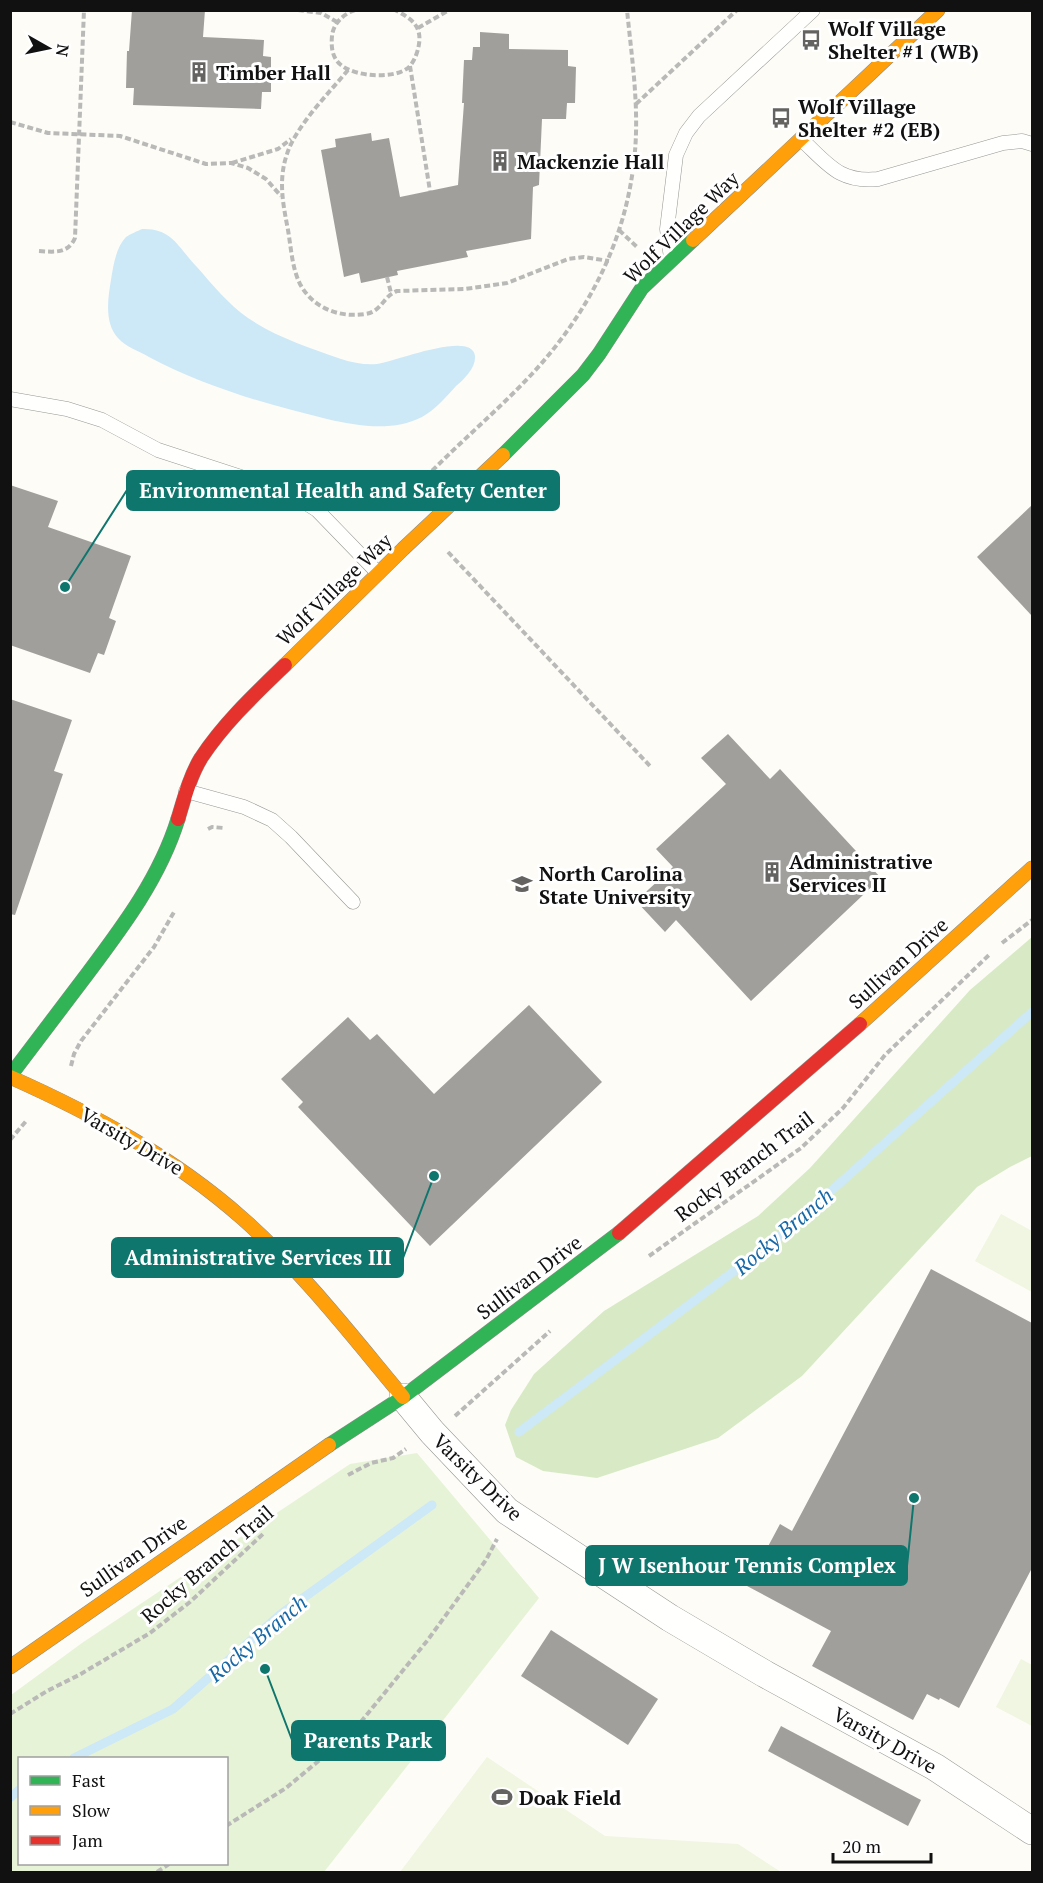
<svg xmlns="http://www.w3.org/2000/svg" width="1043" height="1883" font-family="'PT Serif',serif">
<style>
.green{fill:#e7f3d7;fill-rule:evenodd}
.forest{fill:#d8eac5}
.pitch{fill:#f0f6e1}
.water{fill:#cde8f7}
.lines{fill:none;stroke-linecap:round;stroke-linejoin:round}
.stream{stroke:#cde8f7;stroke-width:9}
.building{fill:#a19f9c}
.lane-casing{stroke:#979795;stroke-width:15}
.street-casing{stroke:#979795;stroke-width:28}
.fast-casing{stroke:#8e8d8b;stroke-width:15}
.slow-casing{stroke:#8e8d8b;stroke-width:15}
.jam-casing{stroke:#8e8d8b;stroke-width:15}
.path{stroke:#b9b9b8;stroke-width:4;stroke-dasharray:6 3;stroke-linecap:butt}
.lane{stroke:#fffffe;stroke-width:14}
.street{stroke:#fffffe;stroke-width:27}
.fast{stroke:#30b455;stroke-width:14}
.slow{stroke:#ff9f0a;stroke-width:14}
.jam{stroke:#e5322d;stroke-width:14}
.labels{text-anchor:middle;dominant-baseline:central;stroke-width:6;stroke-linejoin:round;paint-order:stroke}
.poi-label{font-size:20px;font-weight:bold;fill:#111;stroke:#fff;text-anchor:start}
.street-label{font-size:20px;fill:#111;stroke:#fff}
.water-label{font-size:21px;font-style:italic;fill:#1768a6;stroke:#fff}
.leader{fill:none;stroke:#0f766e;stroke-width:2}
.callout-dot{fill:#0f766e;stroke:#fff;stroke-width:2}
.callout{fill:#0f766e;stroke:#0f766e;stroke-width:2}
.callout-label{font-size:21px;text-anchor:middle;font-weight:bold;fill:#fff}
</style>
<rect width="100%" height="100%" fill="#fdfcf7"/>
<!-- green -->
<path class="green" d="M417,1453L539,1598L324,1872H11V1695L82,1643L350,1464ZM20,1758H226V1864H20Z"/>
<!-- forest -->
<path class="forest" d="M1032,937V1156L1010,1167L977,1187L802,1376L718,1438L597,1478L543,1471L516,1457L505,1425L511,1410L534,1374L604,1311L758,1216L810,1168L970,990Z"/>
<!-- pitch -->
<g class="pitch">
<path d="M1001,1214L1032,1231V1292L975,1261Z"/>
<path d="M1021,1659L1032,1665V1726L996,1707Z"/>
<path d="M487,1757L605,1836L738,1844L781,1872H400Z"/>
</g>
<!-- water -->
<path class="water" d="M142,229C172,228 178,247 196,266C212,284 229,305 248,318C276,337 310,348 341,359C353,363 365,365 377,364C395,362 472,330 475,356C476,368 464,379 456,386C446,397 435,410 422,417C393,432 358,426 327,419C265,404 206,387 149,357C139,351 126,347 118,338C104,323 108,298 111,280C113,267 116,247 126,237C130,234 138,231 142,229Z"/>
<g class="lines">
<!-- stream -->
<g class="stream">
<path d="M519,1432L777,1239L1032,1012"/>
<path d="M74,1758L173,1709L281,1614L432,1505"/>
<path d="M10,1798L20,1789"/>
</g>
</g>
<!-- building -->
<g class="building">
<path d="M132,10H205L203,37L264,40L263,56L271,57V92H262L261,109L133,105L134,88H126L127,51H129Z"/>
<path d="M480,32L509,34V49L568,50V66L576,67L575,103H567L566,119H542L539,185L533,187L531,239L466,251L468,257L397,271L398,275L361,283L359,273L344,277L321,150L336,147L335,139L371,133L372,141L389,138L400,197L458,185L464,103H462L464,60H472L473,47H480Z"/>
<path d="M10,485L58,501L48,527L131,556L109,618L116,621L104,655L98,653L90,673L10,645Z"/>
<path d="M1032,505V616L977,557Z"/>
<path d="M10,699L72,720L54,771L63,774L15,915L10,914Z"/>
<path d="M728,734L770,779L780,769L881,878L751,1001L676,920L665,932L636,901L673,867L656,849L726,784L701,758Z"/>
<path d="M529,1005L602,1082L430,1246L298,1107L303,1102L281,1079L348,1017L370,1040L377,1034L434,1094Z"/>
<path d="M931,1269L1032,1323V1568L959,1708L940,1698L939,1700L927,1694L913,1720L812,1666L831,1631L747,1586L780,1524L792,1531Z"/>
<path d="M551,1630L658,1699L628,1745L521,1676Z"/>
<path d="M781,1726L921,1800L908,1826L768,1751Z"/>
</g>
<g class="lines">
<!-- lane casing -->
<g class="lane-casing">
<g id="lane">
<path d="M801,139C828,164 839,183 878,179L1003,143L1022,141L1032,144"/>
<path d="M671,258L667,229L676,155L686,133L699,116L813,10"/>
<path d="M10,399L67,409L102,420L158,450L275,488L298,498L317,510L378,573"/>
<path d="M186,791L244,807L272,820L291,837L353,902"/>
</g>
</g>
<!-- street casing -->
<g class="street-casing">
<path id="street" d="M403,1397L432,1432L507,1511L670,1618L765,1674L935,1767L1032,1831"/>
</g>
<!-- fast casing -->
<g class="fast-casing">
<g id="fast">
<path d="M503,455L583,375L599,354L642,288L693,240"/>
<path d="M10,1076C36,1042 62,1007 88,973C124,925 160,877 178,819"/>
<path d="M329,1445L403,1397L619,1233"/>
</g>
</g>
<!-- slow casing -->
<g class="slow-casing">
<g id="slow">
<path d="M693,240L938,10"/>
<path d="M285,665L403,549L503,455"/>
<path d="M860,1024L1032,868"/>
<path d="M10,1077C93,1114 173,1157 242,1218C302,1271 352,1336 403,1397"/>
<path d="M10,1667L329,1445"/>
</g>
</g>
<!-- jam casing -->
<g class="jam-casing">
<g id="jam">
<path d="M178,819C184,799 190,776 201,758C224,723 255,694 285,665"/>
<path d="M619,1233L860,1024"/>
</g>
</g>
<!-- path -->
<g class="path">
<path d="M298,10L321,13L337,22"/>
<path d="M355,10C343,14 333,24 332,36C331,47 332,58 341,65C355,77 397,80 410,66C415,60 418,51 419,44C422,25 410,18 395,10"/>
<path d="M418,28L449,10"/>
<path d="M410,66L430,191"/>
<path d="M348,70C329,93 296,126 287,154C278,180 283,204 288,230C291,247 292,268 300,284C313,308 339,318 365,314C382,312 383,296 397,291L465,289L507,283L568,259L584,257L609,261"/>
<path d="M636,104L737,10"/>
<path d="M10,122L48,133L120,136L206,164L231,163L248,168L266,179L281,196"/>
<path d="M232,163L278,149L291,139"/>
<path d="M619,230L637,247"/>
<path d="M39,251C54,252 68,254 75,238L84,10"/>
<path d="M387,277L391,293"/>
<path d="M394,509C406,493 422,480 436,467C467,436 501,407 531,375C587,315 625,243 634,161C640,111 632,60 627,10"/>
<path d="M448,552L650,766"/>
<path d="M208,829L212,827L224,828"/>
<path d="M1002,943L1032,920"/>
<path d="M71,1066L74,1054L81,1041L154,947L174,912"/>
<path d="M10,1140L27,1120"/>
<path d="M649,1256L801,1148L843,1108L885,1055L990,954"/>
<path d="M455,1416L550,1331"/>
<path d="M348,1475L371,1463L393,1458L406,1449"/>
<path d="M10,1714L47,1691L79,1675L150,1633L190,1602L263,1534"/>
<path d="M226,1826L286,1788L351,1734L427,1641L486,1560L497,1539"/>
<path d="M157,1872L169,1864"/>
</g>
<!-- lane -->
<use href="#lane" class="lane"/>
<!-- street -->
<use href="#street" class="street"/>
<!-- fast -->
<use href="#fast" class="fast"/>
<!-- slow -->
<use href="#slow" class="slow"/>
<!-- jam -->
<use href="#jam" class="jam"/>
</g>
<!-- icons -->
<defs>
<g id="bus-bare" transform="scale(1.62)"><path d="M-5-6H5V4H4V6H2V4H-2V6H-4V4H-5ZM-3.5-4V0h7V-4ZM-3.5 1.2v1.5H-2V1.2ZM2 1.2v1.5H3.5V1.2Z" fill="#646362" stroke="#fff" stroke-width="2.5" paint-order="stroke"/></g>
<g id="building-bare" transform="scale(1.62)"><path d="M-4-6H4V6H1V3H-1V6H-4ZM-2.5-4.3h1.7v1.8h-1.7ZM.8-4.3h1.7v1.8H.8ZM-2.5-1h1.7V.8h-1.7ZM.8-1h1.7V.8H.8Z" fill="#646362" stroke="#fff" stroke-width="2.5" paint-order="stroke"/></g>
<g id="university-bare" transform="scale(1.62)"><path d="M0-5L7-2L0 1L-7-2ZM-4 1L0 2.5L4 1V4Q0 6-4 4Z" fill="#646362" stroke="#fff" stroke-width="2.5" paint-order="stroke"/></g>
<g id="stadium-bare" transform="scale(1.62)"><path d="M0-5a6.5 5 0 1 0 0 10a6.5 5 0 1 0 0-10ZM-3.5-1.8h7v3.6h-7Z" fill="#646362" stroke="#fff" stroke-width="2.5" paint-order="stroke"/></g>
</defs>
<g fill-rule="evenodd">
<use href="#bus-bare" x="811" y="40"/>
<use href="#building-bare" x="199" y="72"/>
<use href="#bus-bare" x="781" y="118"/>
<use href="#building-bare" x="500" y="161"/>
<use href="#building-bare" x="772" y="872"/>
<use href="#university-bare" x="522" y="884"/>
<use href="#stadium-bare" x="502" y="1797"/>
</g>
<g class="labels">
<!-- poi labels -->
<g class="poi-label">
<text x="828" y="28">Wolf Village<tspan x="828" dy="23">Shelter #1 (WB)</tspan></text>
<text x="216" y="72">Timber Hall</text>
<text x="798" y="106">Wolf Village<tspan x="798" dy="23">Shelter #2 (EB)</tspan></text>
<text x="517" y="161">Mackenzie Hall</text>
<text x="789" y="861">Administrative<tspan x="789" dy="23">Services II</tspan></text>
<text x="539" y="873">North Carolina<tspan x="539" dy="23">State University</tspan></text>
<text x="519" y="1797">Doak Field</text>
</g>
<!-- street labels -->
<g class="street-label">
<text transform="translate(681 227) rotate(-44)">Wolf Village Way</text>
<text transform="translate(334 589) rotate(-44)">Wolf Village Way</text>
<text transform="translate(898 963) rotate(-42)">Sullivan Drive</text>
<text transform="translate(132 1141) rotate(30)">Varsity Drive</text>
<text transform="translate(744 1166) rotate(-37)">Rocky Branch Trail</text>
<text transform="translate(529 1277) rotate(-37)">Sullivan Drive</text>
<text transform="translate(478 1477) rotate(44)">Varsity Drive</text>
<text transform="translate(133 1556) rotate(-35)">Sullivan Drive</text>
<text transform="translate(207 1564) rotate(-41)">Rocky Branch Trail</text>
<text transform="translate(885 1740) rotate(29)">Varsity Drive</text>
</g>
<!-- water labels -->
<g class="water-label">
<text transform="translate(783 1231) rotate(-40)">Rocky Branch</text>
<text transform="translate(257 1638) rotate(-40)">Rocky Branch</text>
</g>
</g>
<!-- callouts -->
<path class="leader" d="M65 587L127 490M434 1176L403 1258M914 1498L907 1566M265 1669L292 1740"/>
<g class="callout-dot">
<circle cx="65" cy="587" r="6"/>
<circle cx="434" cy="1176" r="6"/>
<circle cx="914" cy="1498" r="6"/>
<circle cx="265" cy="1669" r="6"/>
</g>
<g class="callout">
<rect x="127" y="471" width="432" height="39" rx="6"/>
<rect x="112" y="1238" width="291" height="39" rx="6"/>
<rect x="586" y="1546" width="321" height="39" rx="6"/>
<rect x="292" y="1721" width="153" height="39" rx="6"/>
</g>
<g class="callout-label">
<text x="343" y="498">Environmental Health and Safety Center</text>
<text x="258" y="1265">Administrative Services III</text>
<text x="747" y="1573">J W Isenhour Tennis Complex</text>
<text x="368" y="1748">Parents Park</text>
</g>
<!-- border -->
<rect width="1043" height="1883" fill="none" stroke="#111111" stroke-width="24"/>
<!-- legend -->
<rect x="18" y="1757" width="210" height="108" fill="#ffffff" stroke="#a0a0a0" stroke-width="1.5"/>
<rect x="30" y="1776" width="30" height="9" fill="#30b455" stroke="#a0a0a0" stroke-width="1.5"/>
<text x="72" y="1787" font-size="18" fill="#111111">Fast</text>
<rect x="30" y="1806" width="30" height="9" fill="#ff9f0a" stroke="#a0a0a0" stroke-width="1.5"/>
<text x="72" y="1817" font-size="18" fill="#111111">Slow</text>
<rect x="30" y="1836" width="30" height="9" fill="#e5322d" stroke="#a0a0a0" stroke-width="1.5"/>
<text x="72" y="1847" font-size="18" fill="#111111">Jam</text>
<!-- north arrow -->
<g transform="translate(48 48) rotate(99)" stroke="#ffffff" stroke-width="4.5" paint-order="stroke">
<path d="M0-4.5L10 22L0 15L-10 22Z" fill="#111111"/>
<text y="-9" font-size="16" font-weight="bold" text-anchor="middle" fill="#111111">N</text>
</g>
<!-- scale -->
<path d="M833 1853v9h98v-9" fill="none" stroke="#111111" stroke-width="3"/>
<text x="842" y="1853" font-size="18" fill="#111111" stroke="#ffffff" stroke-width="4.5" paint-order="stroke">20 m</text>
</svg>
